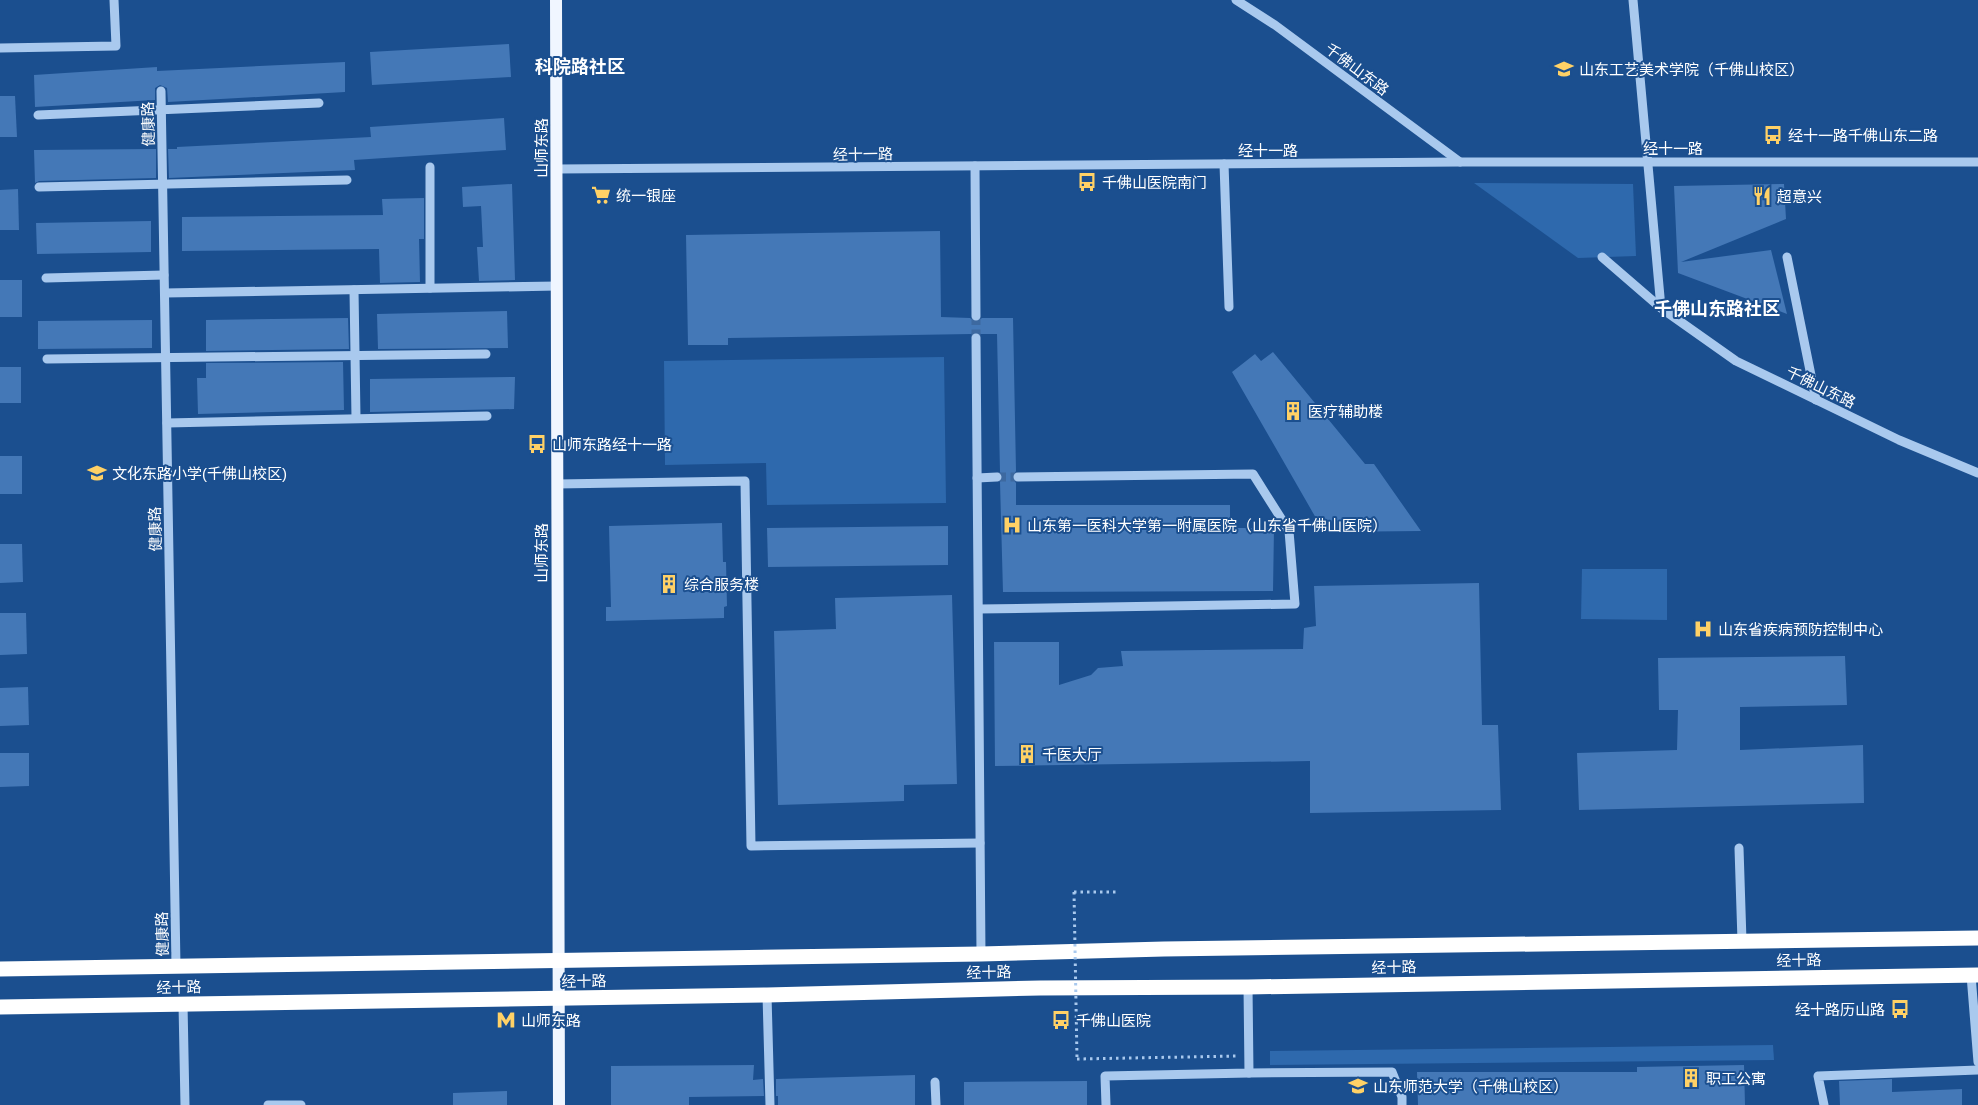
<svg xmlns="http://www.w3.org/2000/svg" width="1978" height="1105" font-family="Arial,'Noto Sans SC',sans-serif">
<style>
.green{fill:#2e69ad}
.building{fill:#4478b7}
.lines{fill:none;stroke-linecap:round;stroke-linejoin:round}
.minor-tunnel{stroke:#3d69a0;stroke-width:9;stroke-dasharray:9 4.5;stroke-linecap:butt}
.path{stroke:#a9c9ee;stroke-width:3;stroke-dasharray:2.5 4;stroke-linecap:butt}
.minor{stroke:#a9c9ee;stroke-width:9}
.major{stroke:#f0f6ff;stroke-width:12}
.highway{stroke:#fff;stroke-width:15}
.path-bridge{stroke:#a9c9ee;stroke-width:3;stroke-dasharray:2.5 4;stroke-linecap:butt}
.labels{text-anchor:middle;dominant-baseline:central;stroke-width:4;stroke-linejoin:round;paint-order:stroke}
.street-label{font-size:15px;fill:#fff;stroke:#1b4f8f}
.poi-label{font-size:15px;fill:#fff;stroke:#1b4f8f;text-anchor:start}
.quarter-label{font-size:18px;font-weight:bold;fill:#fff;stroke:#1b4f8f}
</style>
<rect width="100%" height="100%" fill="#1b4f8f"/>
<!-- green -->
<g class="green">
<path d="M1474,183L1633,184L1636,256L1578,258Z"/>
<path d="M944,357L946,503L767,505L766,463L665,465L664,361Z"/>
<path d="M1582,569H1667V620L1581,619Z"/>
<path d="M1773,1045L1774,1060L1270,1065V1051Z"/>
</g>
<!-- building -->
<g class="building">
<path d="M509,44L511,77L372,85L370,52Z"/>
<path d="M345,62V92L168,102L167,88L160,85L155,88V100L35,107L34,75L157,67V71Z"/>
<path d="M0,96H15L17,137H0Z"/>
<path d="M504,118L506,150L354,160L355,170L169,178L168,149H177V147L371,137L370,127Z"/>
<path d="M156,149V178L39,181L35,183L34,150Z"/>
<path d="M512,184L515,280L479,281L477,247H483L481,206L463,207L462,187Z"/>
<path d="M1784,184L1786,219L1681,262L1771,250L1787,314L1678,273L1674,186Z"/>
<path d="M18,189L19,230H0V190Z"/>
<path d="M424,198V239H419L420,282L380,283L379,249L182,251V217L383,215L382,199Z"/>
<path d="M151,221V252L37,254L36,223Z"/>
<path d="M940,231L941,317L970,318L976,322L982,318H1013L1016,471L1012,478L1016,483V505H1230V528H1274L1273,591L1003,592L1000,482L1003,477L1000,472L997,334H981L975,332L971,334L728,338V345H688L686,235Z"/>
<rect x="0" y="280" width="22" height="37"/>
<path d="M507,311L508,348L378,349L377,314Z"/>
<path d="M348,318L349,349L206,351V320Z"/>
<path d="M152,320V348L38,349V321Z"/>
<path d="M1273,352L1365,464H1374L1421,531L1324,532L1232,372L1255,354L1261,361Z"/>
<path d="M343,362L344,410L198,414L197,378H206V363Z"/>
<rect x="0" y="367" width="21" height="36"/>
<path d="M515,377L514,409L370,412V379Z"/>
<rect x="0" y="456" width="22" height="38"/>
<path d="M722,523L723,562H726L727,606L724,607V618L606,621V607H611L609,526Z"/>
<path d="M948,526V565L768,567L767,528Z"/>
<path d="M0,544H22L23,582L0,583Z"/>
<path d="M1479,583L1482,725H1498L1501,810L1310,813V761L995,766L994,642H1059V685L1091,675L1098,668L1123,666L1121,651L1303,649L1304,628L1316,626L1314,586Z"/>
<path d="M952,595L957,784L904,785V801L778,805L774,631L836,629L835,598Z"/>
<path d="M0,613H26L27,654L0,655Z"/>
<path d="M1845,656L1847,705L1740,707V750L1863,745L1864,803L1579,810L1577,753L1677,750L1678,710H1659L1658,658Z"/>
<path d="M28,687L29,725L0,726V688Z"/>
<path d="M0,753H29V786L0,787Z"/>
<path d="M754,1065L753,1080L763,1079L764,1096L689,1097V1105H611V1066Z"/>
<path d="M1744,1065L1745,1105H1418L1417,1072H1637V1067Z"/>
<path d="M915,1075V1105H778V1096H776V1079Z"/>
<path d="M1892,1079V1092L1962,1089V1105H1840L1839,1081Z"/>
<path d="M1087,1081V1105H964V1082Z"/>
<path d="M507,1091V1105H453V1093Z"/>
</g>
<g class="lines">
<!-- minor-tunnel -->
<g class="minor-tunnel">
<path d="M976,316V338"/>
<path d="M997,477H1018"/>
</g>
<!-- path -->
<g class="path">
<path d="M1074,892H1117"/>
<path d="M1077,1059L1237,1056"/>
</g>
<!-- minor -->
<g class="minor">
<path d="M1236,0L1275,25L1460,162"/>
<path d="M1633,0L1661,308"/>
<path d="M0,48L116,46L114,0"/>
<path d="M161,91L176,966"/>
<path d="M38,115L319,103"/>
<path d="M1224,164L1229,307"/>
<path d="M975,166L976,316"/>
<path d="M430,167V288"/>
<path d="M558,169L1460,162H1978"/>
<path d="M39,187L347,180"/>
<path d="M1602,257L1661,308L1736,361L1899,440L1978,473"/>
<path d="M1787,257L1816,400"/>
<path d="M46,278L164,275"/>
<path d="M354,290L356,418"/>
<path d="M165,293L557,286"/>
<path d="M976,338L981,954"/>
<path d="M47,359L486,354"/>
<path d="M167,423L487,416"/>
<path d="M977,478L997,477"/>
<path d="M557,484L745,481L751,846L980,843"/>
<path d="M979,609L1295,604L1289,531L1253,474L1018,477"/>
<path d="M1739,848L1742,941"/>
<path d="M1971,975L1978,1062"/>
<path d="M767,995L770,1105"/>
<path d="M183,1004L185,1105"/>
<path d="M1249,1073L1392,1072L1402,1097V1105"/>
<path d="M935,1082L936,1105"/>
<path d="M268,1105H301"/>
<path d="M1106,1105L1105,1076L1249,1073L1248,987"/>
<path d="M1824,1105L1818,1076L1978,1070"/>
</g>
<!-- major -->
<path class="major" d="M556,0L559,1105"/>
<!-- highway -->
<g class="highway">
<path d="M0,969L981,954L1164,949L1978,938"/>
<path d="M0,1007L767,995L1040,988L1248,987L1978,975"/>
</g>
<!-- path-bridge -->
<path class="path-bridge" d="M1074,892L1077,1059"/>
</g>
<!-- icons -->
<defs>
<g id="university-bare" transform="scale(1.5)"><path d="M0-5L7-2L0 1L-7-2ZM-4 1L0 2.5L4 1V4Q0 6-4 4Z" fill="#ffd166" stroke="#1b4f8f" stroke-width="2.5" paint-order="stroke"/></g>
<g id="bus-bare" transform="scale(1.5)"><path d="M-5-6H5V4H4V6H2V4H-2V6H-4V4H-5ZM-3.5-4V0h7V-4ZM-3.5 1.2v1.5H-2V1.2ZM2 1.2v1.5H3.5V1.2Z" fill="#ffd166" stroke="#1b4f8f" stroke-width="2.5" paint-order="stroke"/></g>
<g id="supermarket-bare" transform="scale(1.5)"><path d="M-6-5.5h2.5l.6 2H6L4.5 2H-2.5L-4.4-4H-6ZM-1.5 3.2a1.3 1.3 0 1 0 .1 0ZM3 3.2a1.3 1.3 0 1 0 .1 0Z" fill="#ffd166" stroke="#1b4f8f" stroke-width="2.5" paint-order="stroke"/></g>
<g id="restaurant-bare" transform="scale(1.5)"><path d="M-5-6h1v4h1v-4h1v4h1v-4h1v5L-1.5 .5V6h-2V.5L-5-1ZM5-6V6H3V1.5H1.5Q1.5-4 5-6Z" fill="#ffd166" stroke="#1b4f8f" stroke-width="2.5" paint-order="stroke"/></g>
<g id="building-bare" transform="scale(1.5)"><path d="M-4-6H4V6H1V3H-1V6H-4ZM-2.5-4.3h1.7v1.8h-1.7ZM.8-4.3h1.7v1.8H.8ZM-2.5-1h1.7V.8h-1.7ZM.8-1h1.7V.8H.8Z" fill="#ffd166" stroke="#1b4f8f" stroke-width="2.5" paint-order="stroke"/></g>
<g id="school-bare" transform="scale(1.5)"><path d="M0-5L7-2L0 1L-7-2ZM-4 1L0 2.5L4 1V4Q0 6-4 4Z" fill="#ffd166" stroke="#1b4f8f" stroke-width="2.5" paint-order="stroke"/></g>
<g id="hospital-bare" transform="scale(1.5)"><path d="M-5-5h3v3.5h4V-5h3V5h-3V1.5h-4V5h-3Z" fill="#ffd166" stroke="#1b4f8f" stroke-width="2.5" paint-order="stroke"/></g>
<g id="metro-bare" transform="scale(1.5)"><path d="M-5.5 5V-5H-3L0 0L3-5H5.5V5H3V-.5L0 4L-3-.5V5Z" fill="#ffd166" stroke="#1b4f8f" stroke-width="2.5" paint-order="stroke"/></g>
</defs>
<g fill-rule="evenodd">
<use href="#university-bare" x="1564" y="69"/>
<use href="#bus-bare" x="1773" y="135"/>
<use href="#bus-bare" x="1087" y="182"/>
<use href="#supermarket-bare" x="601" y="195"/>
<use href="#restaurant-bare" x="1762" y="196"/>
<use href="#building-bare" x="1293" y="411"/>
<use href="#bus-bare" x="537" y="444"/>
<use href="#school-bare" x="97" y="473"/>
<use href="#hospital-bare" x="1012" y="525"/>
<use href="#building-bare" x="669" y="584"/>
<use href="#hospital-bare" x="1703" y="629"/>
<use href="#building-bare" x="1027" y="754"/>
<use href="#bus-bare" x="1900" y="1009"/>
<use href="#metro-bare" x="506" y="1020"/>
<use href="#bus-bare" x="1061" y="1020"/>
<use href="#building-bare" x="1691" y="1078"/>
<use href="#university-bare" x="1358" y="1086"/>
</g>
<g class="labels">
<!-- street labels -->
<g class="street-label">
<text transform="translate(1357 69) rotate(37)">千佛山东路</text>
<text transform="translate(148 124) rotate(-91)">健康路</text>
<text transform="translate(541 148) rotate(-90)">山师东路</text>
<text x="1673" y="148">经十一路</text>
<text x="1268" y="150">经十一路</text>
<text transform="translate(863 154) rotate(-1)">经十一路</text>
<text transform="translate(1821 387) rotate(26)">千佛山东路</text>
<text transform="translate(155 529) rotate(-91)">健康路</text>
<text transform="translate(541 553) rotate(-90)">山师东路</text>
<text transform="translate(162 934) rotate(-91)">健康路</text>
<text transform="translate(1799 960) rotate(-1)">经十路</text>
<text transform="translate(1394 967) rotate(-1)">经十路</text>
<text transform="translate(989 972) rotate(-1)">经十路</text>
<text transform="translate(584 981) rotate(-1)">经十路</text>
<text transform="translate(179 987) rotate(-1)">经十路</text>
</g>
<!-- poi labels -->
<g class="poi-label">
<text x="1579" y="69">山东工艺美术学院（千佛山校区）</text>
<text x="1788" y="135">经十一路千佛山东二路</text>
<text x="1102" y="182">千佛山医院南门</text>
<text x="616" y="195">统一银座</text>
<text x="1777" y="196">超意兴</text>
<text x="1308" y="411">医疗辅助楼</text>
<text x="552" y="444">山师东路经十一路</text>
<text x="112" y="473">文化东路小学(千佛山校区)</text>
<text x="1027" y="525">山东第一医科大学第一附属医院（山东省千佛山医院）</text>
<text x="684" y="584">综合服务楼</text>
<text x="1718" y="629">山东省疾病预防控制中心</text>
<text x="1042" y="754">千医大厅</text>
<text x="1885" y="1009" text-anchor="end">经十路历山路</text>
<text x="521" y="1020">山师东路</text>
<text x="1076" y="1020">千佛山医院</text>
<text x="1706" y="1078">职工公寓</text>
<text x="1373" y="1086">山东师范大学（千佛山校区）</text>
</g>
<!-- quarter labels -->
<g class="quarter-label">
<text x="580" y="67">科院路社区</text>
<text x="1717" y="309">千佛山东路社区</text>
</g>
</g>
</svg>
